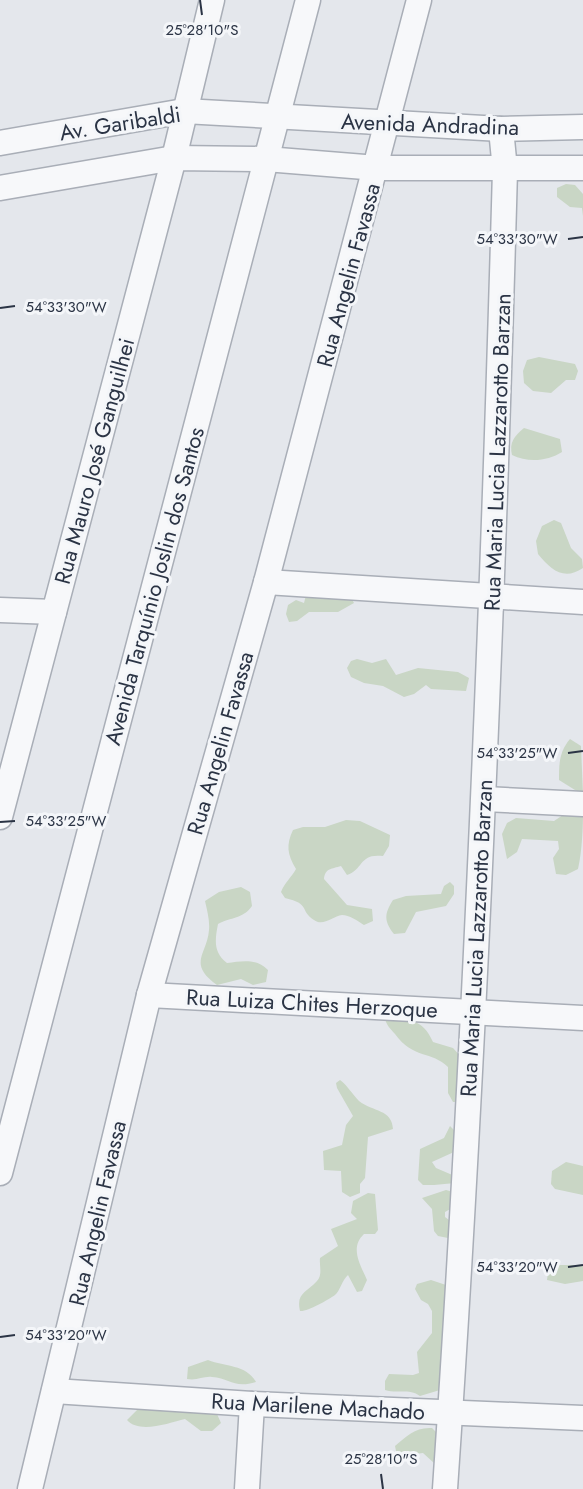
<svg xmlns="http://www.w3.org/2000/svg" width="583" height="1489" font-family="Jost,sans-serif">
<style>
.green{fill:#c9d6c5}
.lines{fill:none;stroke-linecap:round;stroke-linejoin:round}
.minor-casing{stroke:#a9aeb7;stroke-width:27}
.minor{stroke:#f7f8fa;stroke-width:24}
.ticks{fill:none;stroke:#2b3445;stroke-width:2}
.labels{text-anchor:middle;dominant-baseline:central;stroke-width:6;stroke-linejoin:round;paint-order:stroke}
.street-label{font-size:22px;fill:#2b3445;stroke:#f4f6f9}
.ticks-label{font-size:15px;text-anchor:middle;fill:#2b3445;stroke:#f4f6f9;stroke-width:6;stroke-linejoin:round;paint-order:stroke}
</style>
<rect width="100%" height="100%" fill="#e4e7ec"/>
<!-- green -->
<g class="green">
<path d="M566,184L575,185L583,194V216L582,208L570,207L557,197V188Z"/>
<path d="M539,357L575,364L578,371L575,380H566L551,393L533,391L524,383L523,371L527,360Z"/>
<path d="M524,428L560,439L562,452C548,461 528,463 512,455C509,443 514,436 524,428Z"/>
<path d="M554,520L561,523L571,548L582,559L583,568C564,581 551,570 538,554L536,541L542,526Z"/>
<path d="M306,595L350,596L354,603L338,612H309L297,621L289,622L286,614L288,605L296,600L304,603Z"/>
<path d="M357,659L372,663L386,659L396,675L418,668L458,672L469,678L466,691L431,689L426,685L414,694L404,697L383,686L364,683L351,677L347,668L351,661Z"/>
<path d="M570,739L581,746L583,795L559,780C559,764 559,752 570,739Z"/>
<path d="M572,809L583,810C583,828 582,852 578,869L566,875L556,874L553,858L559,849L558,841L522,839L517,852L507,859L502,834L507,823L516,818L554,821Z"/>
<path d="M346,820L360,821L390,835L389,846L383,856C359,853 364,869 347,875L341,866C332,869 325,868 324,879L347,905L372,909L373,921L364,925C358,921 349,915 342,915C333,916 323,927 314,920C299,910 311,904 285,898L281,892C285,882 291,878 296,869C287,854 286,845 293,830L303,827H325Z"/>
<path d="M450,882L454,886V894L446,906L416,912L405,933L394,934C384,921 384,914 393,900L406,896L441,894L444,886Z"/>
<path d="M241,887L250,892L252,906C243,919 231,917 218,924C215,940 213,952 227,963C242,961 256,958 268,970L266,982L253,985L241,979L217,985C187,963 207,955 209,930C210,921 207,910 205,901L219,892Z"/>
<path d="M385,1018C409,1021 422,1017 433,1042L453,1048L462,1058L459,1102H453L448,1093V1067C432,1051 413,1059 395,1034C390,1028 386,1025 385,1018Z"/>
<path d="M340,1080C348,1086 352,1094 359,1101C373,1112 392,1109 393,1129L368,1137L365,1178L360,1184V1193L350,1197L342,1192L341,1171L324,1170L323,1151L342,1145L346,1125L353,1116L337,1088L336,1083Z"/>
<path d="M450,1126L456,1132L454,1152L432,1162L436,1168L457,1177L455,1183L434,1185H423L418,1180L420,1149L444,1138Z"/>
<path d="M566,1162L583,1166V1195L555,1189L551,1184L552,1171Z"/>
<path d="M446,1190L453,1192L452,1208L445,1212V1217L453,1223L454,1234L448,1238L438,1236L434,1231L432,1209L422,1198Z"/>
<path d="M368,1193L375,1194L378,1230L375,1234H364C349,1248 361,1266 367,1280L362,1291L357,1292L348,1275C342,1280 340,1291 335,1295C328,1300 307,1312 300,1311C296,1293 306,1293 317,1281C323,1274 319,1266 320,1258L338,1246L331,1229L357,1219L351,1213L353,1201Z"/>
<path d="M549,1265H583V1281L565,1284L547,1280Z"/>
<path d="M431,1280L446,1285L440,1390L420,1396C409,1388 396,1394 385,1390V1381L389,1374L413,1375L419,1373L417,1352L432,1333V1311L428,1304L421,1300L415,1289L417,1284Z"/>
<path d="M208,1360C225,1367 246,1364 256,1382C234,1389 230,1378 212,1377C203,1376 197,1381 187,1379L188,1367Z"/>
<path d="M205,1405L217,1414L221,1423L212,1431H201L185,1419C169,1423 139,1434 127,1420L139,1408Z"/>
<path d="M432,1428L438,1434L442,1462L434,1463L423,1453L397,1456L395,1446C407,1436 415,1427 432,1428Z"/>
</g>
<g class="lines">
<!-- minor casing -->
<g class="minor-casing">
<g id="minor">
<path d="M0,143L184,111L501,129L583,127"/>
<path d="M0,188L174,158L266,159L377,168H583"/>
<path d="M266,582L583,602"/>
<path d="M0,610L54,612"/>
<path d="M485,799L583,804"/>
<path d="M0,817L174,158L212,0"/>
<path d="M149,995L583,1018"/>
<path d="M0,1173L308,0"/>
<path d="M54,1391L252,1404L583,1418"/>
<path d="M30,1489L149,995L266,582L419,0"/>
<path d="M247,1489L252,1404"/>
<path d="M445,1489C475,1050 493,610 505,170L501,129"/>
</g>
</g>
<!-- minor -->
<use href="#minor" class="minor"/>
</g>
<!-- ticks -->
<path class="ticks" d="M200,0L202,15M568,239L583,237M0,308L15,306M568,753L583,751M0,822L15,821M568,1267L583,1265M0,1337L15,1335M381,1474L383,1489"/>
<g class="labels">
<!-- street labels -->
<g class="street-label">
<text transform="translate(120 123) rotate(-9)">Av. Garibaldi</text>
<text transform="translate(430 124) rotate(2)">Avenida Andradina</text>
<text transform="translate(348 275) rotate(-75)">Rua Angelin Favassa</text>
<text transform="translate(497 452) rotate(-88)">Rua Maria Lucia Lazzarotto Barzan</text>
<text transform="translate(94 461) rotate(-75)">Rua Mauro José Ganguilhei</text>
<text transform="translate(154 586) rotate(-75)">Avenida Tarquínio Joslin dos Santos</text>
<text transform="translate(220 743) rotate(-74)">Rua Angelin Favassa</text>
<text transform="translate(476 938) rotate(-87)">Rua Maria Lucia Lazzarotto Barzan</text>
<text transform="translate(312 1003) rotate(3)">Rua Luiza Chites Herzoque</text>
<text transform="translate(97 1213) rotate(-77)">Rua Angelin Favassa</text>
<text transform="translate(318 1406) rotate(3)">Rua Marilene Machado</text>
</g>
</g>
<g class="ticks-label">
<text x="202" y="35">25°28'10"S</text>
<text x="517" y="244">54°33'30"W</text>
<text x="66" y="312">54°33'30"W</text>
<text x="517" y="758">54°33'25"W</text>
<text x="66" y="826">54°33'25"W</text>
<text x="517" y="1272">54°33'20"W</text>
<text x="66" y="1340">54°33'20"W</text>
<text x="381" y="1464">25°28'10"S</text>
</g>
</svg>
